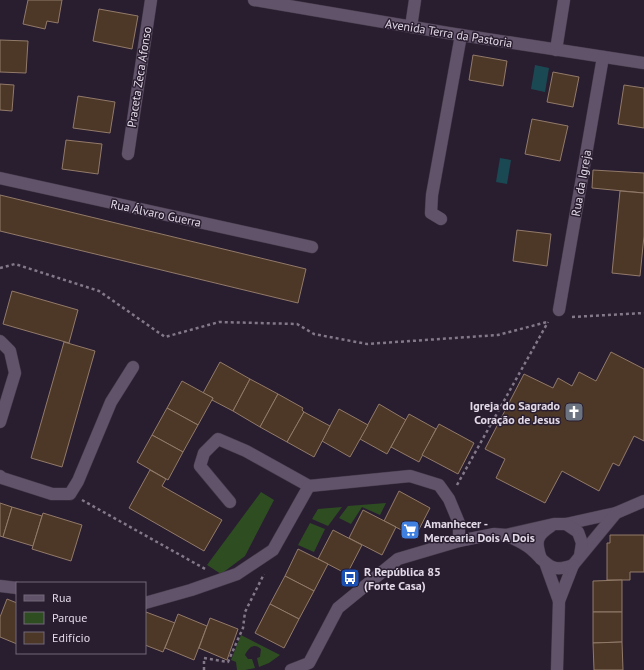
<svg xmlns="http://www.w3.org/2000/svg" width="644" height="670" font-family="'PT Sans',sans-serif">
<style>
.green{fill:#2e4e22}
.water{fill:#1b4953}
.building{fill:#4d3828;stroke:#927a69}
.lines{fill:none;stroke-linecap:round;stroke-linejoin:round}
.minor-casing{stroke:#433949;stroke-width:13}
.path{stroke:#827888;stroke-width:2.5;stroke-dasharray:3 3;stroke-linecap:butt}
.minor{stroke:#61536a;stroke-width:12}
.labels{text-anchor:middle;dominant-baseline:central;stroke-width:3;stroke-linejoin:round;paint-order:stroke}
.street-label{font-size:12px;fill:#e1d9e6;stroke:#291d30}
.poi-label{font-size:12px;font-weight:bold;fill:#e1d9e6;stroke:#291d30;text-anchor:start}
</style>
<rect width="100%" height="100%" fill="#291d30"/>
<!-- green -->
<g class="green">
<path d="M261,492L274,500L245,556L221,574L207,565Z"/>
<path d="M386,503L380,515L362,507L351,524L339,518L348,506Z"/>
<path d="M342,507L328,526L312,519L318,509Z"/>
<path d="M310,523L325,529L314,552L298,545Z"/>
<path d="M241,635L280,655L269,663L259,667L257,658L260,657L261,649C254,642 248,648 245,655L248,659H252L255,668L245,670H237L236,662L231,660Z"/>
</g>
<!-- water -->
<g class="water">
<path d="M535,65L549,68L545,92L531,89Z"/>
<path d="M500,158L511,160L507,184L496,182Z"/>
</g>
<!-- building -->
<g class="building">
<path d="M28,0H62L58,23L47,21L45,29L23,24Z"/>
<path d="M99,9L138,16L132,49L93,41Z"/>
<path d="M0,40L28,41L26,73L0,72Z"/>
<path d="M473,55L507,61L503,86L469,80Z"/>
<path d="M553,72L579,77L573,107L547,102Z"/>
<path d="M0,84L14,85L12,111L0,110Z"/>
<path d="M624,85L644,88V128L618,124Z"/>
<path d="M78,96L115,102L110,133L73,128Z"/>
<path d="M532,119L568,126L560,161L525,154Z"/>
<path d="M66,140L102,144L98,174L62,169Z"/>
<path d="M593,170L644,173V193L592,188Z"/>
<path d="M620,191L644,193V236L640,276L612,273Z"/>
<path d="M0,195L306,269L298,303L0,231Z"/>
<path d="M517,230L551,234L547,266L513,261Z"/>
<path d="M12,291L78,310L69,343L3,324Z"/>
<path d="M64,342L95,351L62,467L31,458Z"/>
<path d="M611,352L644,369V441L634,436L619,466L613,463L599,491L562,471L545,503L496,478L505,459L485,449L524,374L553,388L558,378L572,386L579,372L596,381Z"/>
<path d="M220,362L250,379L233,411L212,400L213,398L203,393Z"/>
<path d="M250,379L278,394L260,427L233,411Z"/>
<path d="M182,381L213,398L198,425L167,408Z"/>
<path d="M278,394L303,408L302,410L304,412L287,442L260,427Z"/>
<path d="M379,404L406,420L387,454L360,439Z"/>
<path d="M167,408L198,425L183,452L152,435Z"/>
<path d="M339,409L368,425L350,457L322,441Z"/>
<path d="M304,412L330,426L314,457L287,442Z"/>
<path d="M409,414L436,429L419,462L391,447Z"/>
<path d="M439,424L474,443L458,474L422,455Z"/>
<path d="M152,435L183,452L168,480L137,462Z"/>
<path d="M150,470L166,479L162,486L222,520L204,551L129,508Z"/>
<path d="M399,491L430,508L415,537L384,521Z"/>
<path d="M0,503L12,507L3,537L0,536Z"/>
<path d="M12,507L42,516L33,546L3,537Z"/>
<path d="M363,510L396,527L382,555L349,538Z"/>
<path d="M43,513L82,525L71,561L32,549Z"/>
<path d="M333,530L362,545L347,574L318,559Z"/>
<path d="M610,535H644V572H630V580H607V543H610Z"/>
<path d="M298,549L328,564L314,591L285,576Z"/>
<path d="M285,576L314,591L299,619L270,604Z"/>
<path d="M622,580V612H593V581Z"/>
<path d="M7,599L17,603V644L0,637V617Z"/>
<path d="M270,604L299,619L284,648L255,633Z"/>
<path d="M146,612L175,623L163,652L145,645V616Z"/>
<path d="M593,612H622V642L593,643Z"/>
<path d="M178,614L207,626L194,660L165,648Z"/>
<path d="M210,618L238,629L227,660L199,648Z"/>
<path d="M622,642L623,670H594L593,643Z"/>
</g>
<g class="lines">
<!-- minor casing -->
<g class="minor-casing">
<g id="minor">
<path d="M254,0L448,33L644,63"/>
<path d="M411,27L415,0"/>
<path d="M556,50L564,0"/>
<path d="M128,154L151,0"/>
<path d="M0,178L312,247"/>
<path d="M441,219L431,213L432,195L461,35"/>
<path d="M559,310L603,57"/>
<path d="M0,341L10,351L15,373L0,422"/>
<path d="M0,476L2,478L52,494H70L78,481L111,402L133,367"/>
<path d="M230,502L200,466L204,453L218,439L246,451L309,486"/>
<path d="M566,524L616,513L644,501"/>
<path d="M506,535C514,539 524,543 531,549C547,563 550,574 573,565L616,513"/>
<path d="M541,559C535,541 536,536 551,526"/>
<path d="M546,565L559,601"/>
<path d="M0,586L17,588"/>
<path d="M145,603L191,590L237,574L273,550L309,486L410,476L439,485L449,499L459,523V541"/>
<path d="M291,670L309,663L338,608L398,559L459,541L494,534L506,535L554,524H566L578,532L582,543L580,556"/>
<path d="M557,670L559,601L573,565"/>
</g>
</g>
<!-- path -->
<g class="path">
<path d="M0,268L15,264L99,291L165,337L219,322L297,324L314,334L367,344L498,335L547,322"/>
<path d="M572,317L644,313"/>
<path d="M457,485L548,322"/>
<path d="M82,500L207,570"/>
<path d="M204,670V658L228,662L243,628L245,612L264,574"/>
</g>
<!-- minor -->
<use href="#minor" class="minor"/>
</g>
<!-- icons -->
<defs>
<g id="church-square" transform="scale(1)"><rect x="-9" y="-9" width="18" height="18" rx="4" fill="#6b7280" stroke="#291d30"/><path d="M-1.2-6h2.4v3.5h3.3v2.4h-3.3V6h-2.4V-.1h-3.3v-2.4h3.3Z" fill="#fff"/></g>
<g id="supermarket-square" transform="scale(1)"><rect x="-9" y="-9" width="18" height="18" rx="4" fill="#3f7fe0" stroke="#291d30"/><path d="M-6-5.5h2.5l.6 2H6L4.5 2H-2.5L-4.4-4H-6ZM-1.5 3.2a1.3 1.3 0 1 0 .1 0ZM3 3.2a1.3 1.3 0 1 0 .1 0Z" fill="#fff"/></g>
<g id="bus-square" transform="scale(1)"><rect x="-9" y="-9" width="18" height="18" rx="4" fill="#1a4fb4" stroke="#291d30"/><path d="M-5-6H5V4H4V6H2V4H-2V6H-4V4H-5ZM-3.5-4V0h7V-4ZM-3.5 1.2v1.5H-2V1.2ZM2 1.2v1.5H3.5V1.2Z" fill="#fff"/></g>
</defs>
<g fill-rule="evenodd">
<use href="#church-square" x="574" y="412"/>
<use href="#supermarket-square" x="410" y="530"/>
<use href="#bus-square" x="350" y="578"/>
</g>
<g class="labels">
<!-- street labels -->
<g class="street-label">
<text transform="translate(449 33) rotate(9)">Avenida Terra da Pastoria</text>
<text transform="translate(139 77) rotate(-81)">Praceta Zeca Afonso</text>
<text transform="translate(581 183) rotate(-80)">Rua da Igreja</text>
<text transform="translate(156 213) rotate(12)">Rua Álvaro Guerra</text>
</g>
<!-- poi labels -->
<g class="poi-label">
<text x="560" y="405" text-anchor="end">Igreja do Sagrado<tspan x="560" dy="14">Coração de Jesus</tspan></text>
<text x="424" y="523">Amanhecer -<tspan x="424" dy="14">Mercearia Dois A Dois</tspan></text>
<text x="364" y="571">R República 85<tspan x="364" dy="14">(Forte Casa)</tspan></text>
</g>
</g>
<!-- legend -->
<rect x="16" y="582" width="130" height="72" fill="#291d30" stroke="#736879"/>
<rect x="24" y="595" width="20" height="6" fill="#61536a" stroke="#736879"/>
<text x="52" y="602" font-size="12" fill="#e1d9e6">Rua</text>
<rect x="24" y="612" width="20" height="12" fill="#2e4e22" stroke="#736879"/>
<text x="52" y="622" font-size="12" fill="#e1d9e6">Parque</text>
<rect x="24" y="632" width="20" height="12" fill="#4d3828" stroke="#736879"/>
<text x="52" y="642" font-size="12" fill="#e1d9e6">Edifício</text>
</svg>
